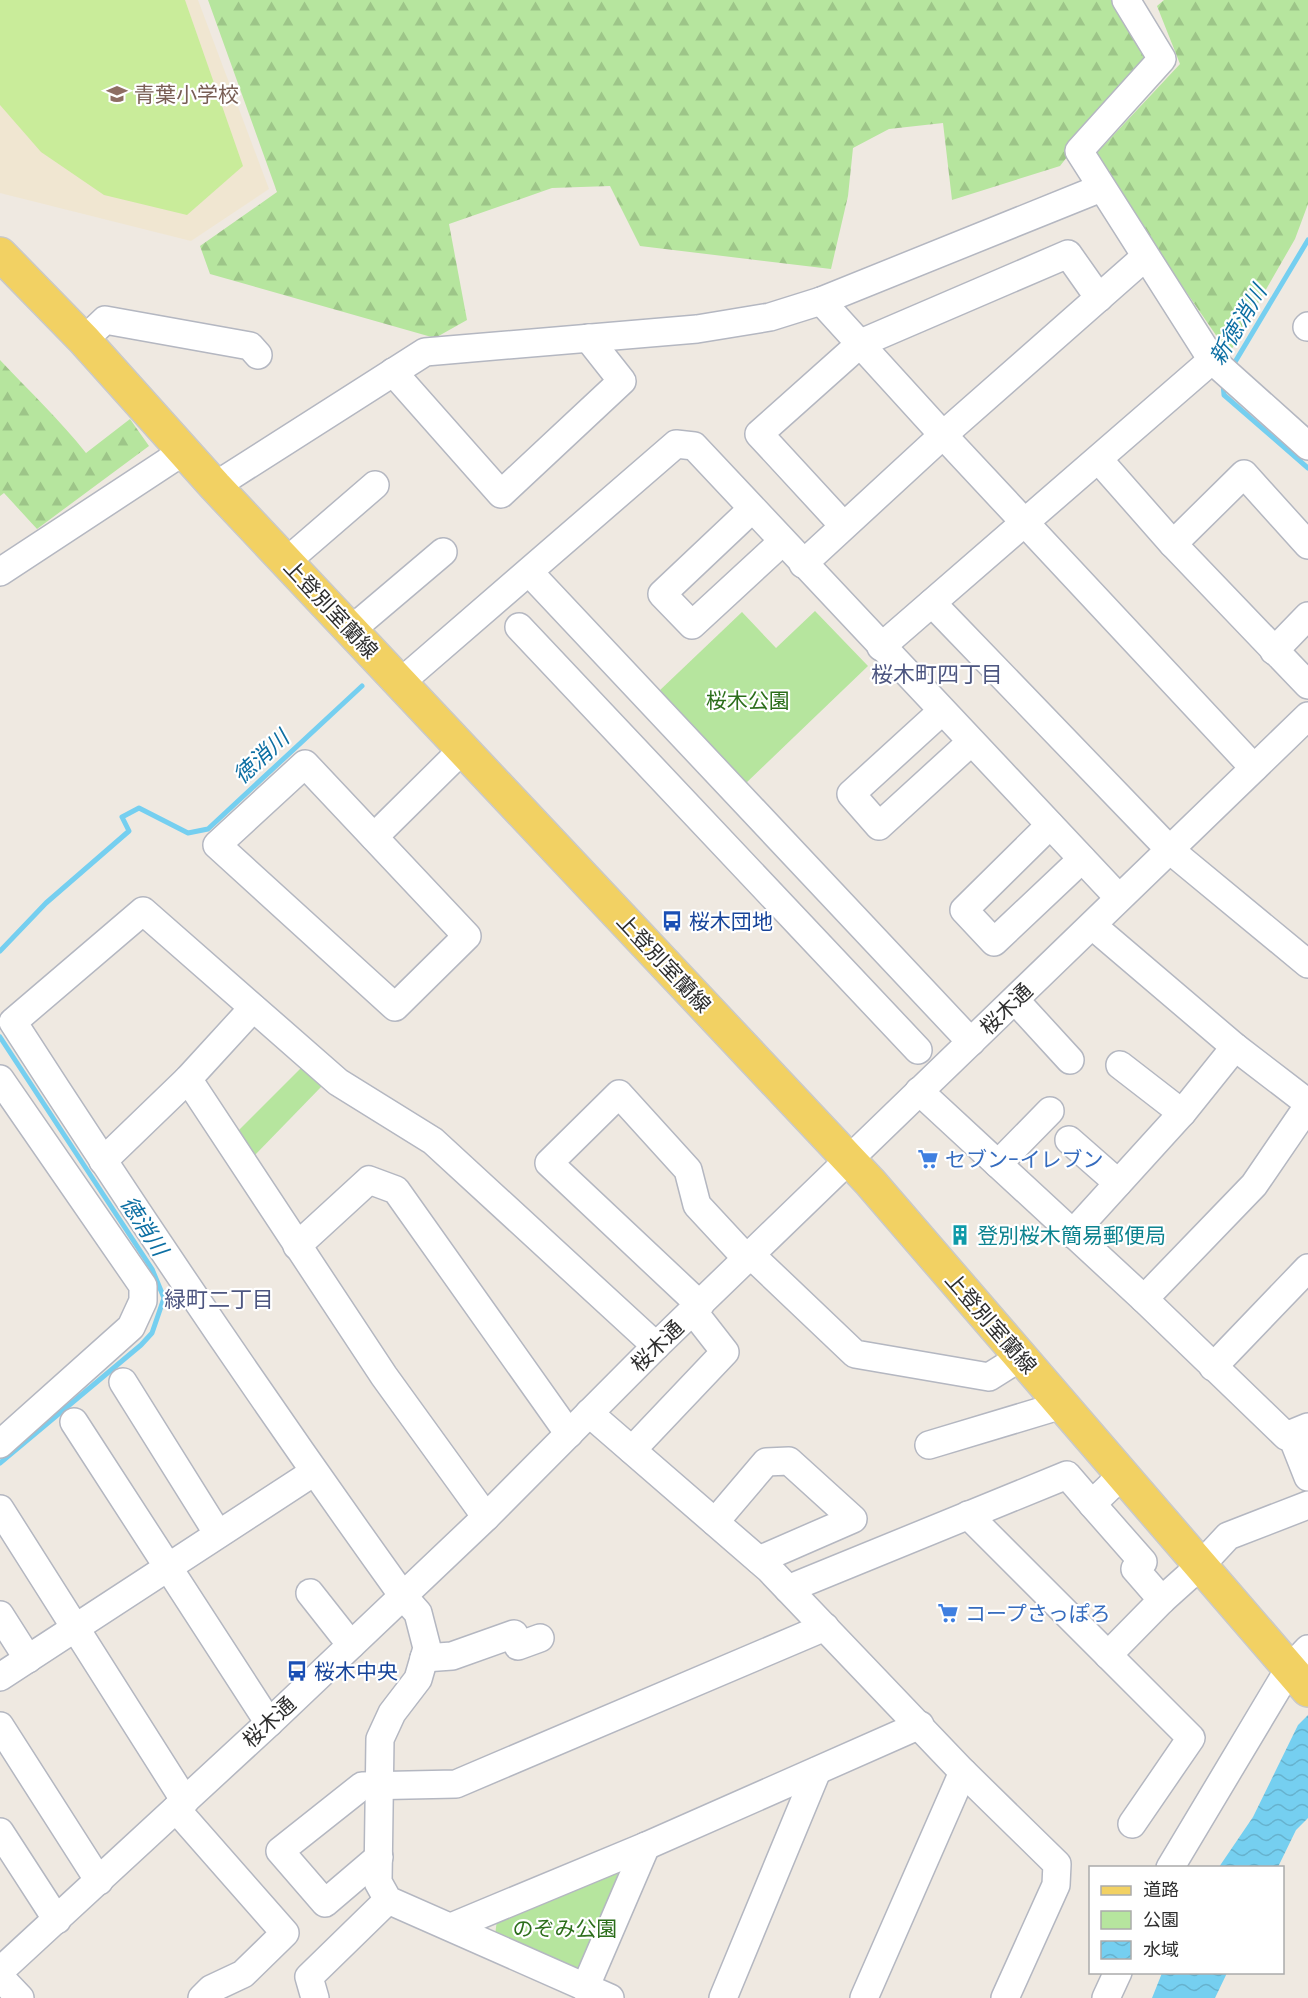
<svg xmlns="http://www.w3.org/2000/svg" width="1308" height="1998" font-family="Poppins,'Noto Sans JP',sans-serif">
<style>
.education{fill:#f0e6d1}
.forest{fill:url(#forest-firs)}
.park{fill:#b6e59e}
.pitch{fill:#c9ec9a}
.water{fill:url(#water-waves)}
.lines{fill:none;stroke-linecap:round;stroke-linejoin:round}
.stream{stroke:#75cff0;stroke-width:5}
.minor-casing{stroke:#b4b7c1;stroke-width:30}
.major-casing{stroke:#c9c9c9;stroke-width:36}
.minor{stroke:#fff;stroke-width:27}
.major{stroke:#f2d163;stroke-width:33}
.labels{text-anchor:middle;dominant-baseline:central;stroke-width:4.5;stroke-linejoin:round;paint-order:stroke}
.education-label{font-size:21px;fill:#785e54;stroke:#fff;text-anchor:start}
.street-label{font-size:21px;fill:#2e2e2e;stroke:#fff}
.park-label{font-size:21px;fill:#2c6e1b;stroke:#fff}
.transit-label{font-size:21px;fill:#164399;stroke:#fff;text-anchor:start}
.shop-label{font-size:21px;fill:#366cbe;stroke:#fff;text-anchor:start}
.culture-label{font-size:21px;fill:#0d838f;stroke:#fff;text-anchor:start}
.water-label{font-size:22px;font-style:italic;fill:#0d6fa3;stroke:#fff}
.neighbourhood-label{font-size:22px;fill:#4d5680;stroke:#fff}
</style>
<defs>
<pattern id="forest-firs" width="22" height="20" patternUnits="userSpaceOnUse" patternTransform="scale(1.5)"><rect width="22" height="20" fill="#b6e59e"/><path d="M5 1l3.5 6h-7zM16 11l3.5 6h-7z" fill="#9dc588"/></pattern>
<pattern id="water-waves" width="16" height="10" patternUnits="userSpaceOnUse" patternTransform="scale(1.5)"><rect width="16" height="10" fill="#75cff0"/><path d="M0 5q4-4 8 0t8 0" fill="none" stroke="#66b2ce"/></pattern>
</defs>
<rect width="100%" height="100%" fill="#efe9e1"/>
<!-- education -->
<path class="education" d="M0,0H198L269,189L191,241L0,193Z"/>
<!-- forest -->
<g class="forest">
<path d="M208,0H1112L1147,54L1060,166L952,200L943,123L889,129L853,148L848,196L831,269L640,246L610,186L552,188L449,224L467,320L435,338L210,274L200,246L277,192Z"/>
<path d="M1164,0H1308V204L1295,239L1229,354L1093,157L1180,64L1157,6Z"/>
<path d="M0,360C29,391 60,420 86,453L130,419L149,446L37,529L4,493L0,496Z"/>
</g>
<!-- park -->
<g class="park">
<path d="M815,611L868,666L745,784L658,692L742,612L776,648Z"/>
<path d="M302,1067L322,1086L254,1156L236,1133Z"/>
<path d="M616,1873L625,1874L583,1966L576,1968L495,1935L497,1920Z"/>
</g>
<!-- pitch -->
<path class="pitch" d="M0,0H185L243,166L187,215L104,195L41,152L0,105Z"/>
<!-- water -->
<g class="water">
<path d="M1308,1715V1818L1296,1830L1278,1867H1219L1253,1817L1298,1725Z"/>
<path d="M1162,1973V1972L1227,1973L1215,1998H1152Z"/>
</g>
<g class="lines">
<!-- stream -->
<g class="stream">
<path d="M1232,367L1308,240"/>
<path d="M1223,383L1224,395L1308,468"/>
<path d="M0,951L46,903L129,831L122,817L139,808L188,833L208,829L362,686"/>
<path d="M0,1037L152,1269L164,1298L152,1333L141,1345L0,1463"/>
</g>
<!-- minor casing -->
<g class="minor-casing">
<g id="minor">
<path d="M1126,0L1162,59L1079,151L1212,360L1308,446"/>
<path d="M821,301L943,435L1254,768"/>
<path d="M1307,327L1308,326"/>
<path d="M84,340L105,320L250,346L258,355"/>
<path d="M393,372L501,494L622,381L588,338"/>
<path d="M1099,460L1173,544L1308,685"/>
<path d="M215,486L425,352L697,329L770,317L821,301L1101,188"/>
<path d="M752,509L662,594L692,625L782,542"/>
<path d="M843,525L759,434L861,343L1068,254L1099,298"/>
<path d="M1173,544L1244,474L1308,545"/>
<path d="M287,561L375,485"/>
<path d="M803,564L943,435L1145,257"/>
<path d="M0,572L184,451"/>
<path d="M529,572L971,1042"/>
<path d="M932,603L1170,850L1308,964"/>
<path d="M519,627L918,1050"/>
<path d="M351,630L443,552"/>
<path d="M881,647L1212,360"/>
<path d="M1274,651L1308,616"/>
<path d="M401,682L676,444L694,446L1119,898"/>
<path d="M942,711L851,794L879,826L971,742"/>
<path d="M305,764L467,936L395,1007L217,845Z"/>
<path d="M1050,825L964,910L994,942L1082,859"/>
<path d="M374,837L463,749"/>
<path d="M1093,926L1235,1047L1308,1103"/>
<path d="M1015,1000L1070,1060"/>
<path d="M1120,1065L1182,1113"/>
<path d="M0,1079L143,1286V1301L131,1327L0,1444"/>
<path d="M188,1079L384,1376L486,1517"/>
<path d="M919,1091L1144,1299L1286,1436L1308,1427"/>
<path d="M1069,1140L1118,1183"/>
<path d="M103,1161L188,1079L253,1008"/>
<path d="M998,1164L1050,1111"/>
<path d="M1072,1234L1182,1113L1235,1047"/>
<path d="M297,1246L369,1180L396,1190L569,1434"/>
<path d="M752,1256L855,1354L989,1377L1021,1357"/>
<path d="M1144,1299L1254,1185L1308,1106"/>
<path d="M700,1305L549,1163L619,1094L688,1170L697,1205L748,1260"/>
<path d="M1213,1367L1308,1268"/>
<path d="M123,1382L218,1534"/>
<path d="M589,1413L769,1569L963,1772L1057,1864L1056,1885L1005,1998"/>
<path d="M74,1422L269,1723"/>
<path d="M1291,1434L1308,1477"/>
<path d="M929,1445L1062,1405"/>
<path d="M632,1450L725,1352L693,1311"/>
<path d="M1092,1504L1143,1562L1135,1569L1162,1600L1201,1565L1228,1536L1308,1505"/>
<path d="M0,1509L185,1801"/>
<path d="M968,1515L1191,1738L1132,1824"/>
<path d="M715,1522L766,1462L789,1461L853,1519L759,1560"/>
<path d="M788,1589L1067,1475L1092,1504L1122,1475"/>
<path d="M310,1593L351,1645"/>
<path d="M0,1615L28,1659"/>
<path d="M1108,1655L1162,1600"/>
<path d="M424,1658L452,1656L514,1634L518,1646L540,1638"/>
<path d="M0,1677L314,1472"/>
<path d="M0,1726L99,1881"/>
<path d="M176,1809L285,1933L243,1974L211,1989L202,1998"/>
<path d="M0,1832L57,1920"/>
<path d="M379,1857L325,1903L280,1851L362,1786L456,1784L825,1627"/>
<path d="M1170,1868L1289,1669L1308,1649"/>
<path d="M451,1927L646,1846L920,1725"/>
<path d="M0,1971L269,1723L486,1517L656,1346L1308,716"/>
<path d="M0,1977L20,1998"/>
<path d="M585,1988L646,1846"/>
<path d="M315,1998L309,1977L388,1900"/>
<path d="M610,1998L388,1900L378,1882L380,1739L392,1713L418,1679L427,1648L418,1613L403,1596C268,1408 138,1216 13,1022L143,911L338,1082L433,1141L656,1346"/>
<path d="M723,1998L817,1771"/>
<path d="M864,1998L963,1772"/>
<path d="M1106,1998L1118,1972"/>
</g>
</g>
<!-- major casing -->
<g class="major-casing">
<path id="major" d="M0,254L84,340L215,486L870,1182L1308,1690"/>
</g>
<!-- minor -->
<use href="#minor" class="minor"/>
<!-- major -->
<use href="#major" class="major"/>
</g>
<!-- icons -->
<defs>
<g id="school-bare" transform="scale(1.62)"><path d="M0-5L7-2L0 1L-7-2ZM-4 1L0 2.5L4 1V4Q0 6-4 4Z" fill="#8d6e63" stroke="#fff" stroke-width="2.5" paint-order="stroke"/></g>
<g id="bus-bare" transform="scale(1.62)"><path d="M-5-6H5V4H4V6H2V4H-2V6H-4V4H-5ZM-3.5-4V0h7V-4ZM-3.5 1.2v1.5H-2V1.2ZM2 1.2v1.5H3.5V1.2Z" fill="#1a4fb4" stroke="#fff" stroke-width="2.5" paint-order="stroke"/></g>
<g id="supermarket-bare" transform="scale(1.62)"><path d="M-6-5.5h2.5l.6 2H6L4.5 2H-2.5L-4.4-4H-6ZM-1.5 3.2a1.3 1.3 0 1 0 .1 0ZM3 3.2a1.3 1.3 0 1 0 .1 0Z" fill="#3f7fe0" stroke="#fff" stroke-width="2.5" paint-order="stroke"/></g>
<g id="building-bare" transform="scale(1.62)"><path d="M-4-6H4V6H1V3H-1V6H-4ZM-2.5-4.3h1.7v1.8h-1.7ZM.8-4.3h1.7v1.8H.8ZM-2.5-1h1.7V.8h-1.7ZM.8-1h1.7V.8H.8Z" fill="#0f9aa8" stroke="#fff" stroke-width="2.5" paint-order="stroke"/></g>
</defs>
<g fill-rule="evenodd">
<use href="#school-bare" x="117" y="94"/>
<use href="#bus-bare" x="672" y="921"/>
<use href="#supermarket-bare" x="928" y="1159"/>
<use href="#building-bare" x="960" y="1235"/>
<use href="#supermarket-bare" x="948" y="1613"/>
<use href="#bus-bare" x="297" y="1671"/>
</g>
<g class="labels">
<!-- education labels -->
<g class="education-label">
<text x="134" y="94">青葉小学校</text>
</g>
<!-- street labels -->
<g class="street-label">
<text transform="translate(331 609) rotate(47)">上登別室蘭線</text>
<text transform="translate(664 963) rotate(47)">上登別室蘭線</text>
<text transform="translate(1006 1009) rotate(-44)">桜木通</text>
<text transform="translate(991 1323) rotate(49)">上登別室蘭線</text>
<text transform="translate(657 1346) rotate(-44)">桜木通</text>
<text transform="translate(269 1722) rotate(-43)">桜木通</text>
</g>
<!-- park labels -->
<g class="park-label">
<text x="748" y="700">桜木公園</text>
<text x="565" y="1928">のぞみ公園</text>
</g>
<!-- transit labels -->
<g class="transit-label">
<text x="689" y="921">桜木団地</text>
<text x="314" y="1671">桜木中央</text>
</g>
<!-- shop labels -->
<g class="shop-label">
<text x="945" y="1159">セブン-イレブン</text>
<text x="965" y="1613">コープさっぽろ</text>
</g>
<!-- culture labels -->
<g class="culture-label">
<text x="977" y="1235">登別桜木簡易郵便局</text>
</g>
<!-- water labels -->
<g class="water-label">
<text transform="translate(1238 325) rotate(-59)">新徳消川</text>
<text transform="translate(261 757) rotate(-43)">徳消川</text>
<text transform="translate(144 1226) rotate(57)">徳消川</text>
</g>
<!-- neighbourhood labels -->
<g class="neighbourhood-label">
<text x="937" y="674">桜木町四丁目</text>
<text x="219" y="1299">緑町二丁目</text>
</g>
</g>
<!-- legend -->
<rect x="1089" y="1866" width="195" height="108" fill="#ffffff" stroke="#ababab" stroke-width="1.5"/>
<rect x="1101" y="1886" width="30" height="9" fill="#f2d163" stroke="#ababab" stroke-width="1.5"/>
<text x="1143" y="1896" font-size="18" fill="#2e2e2e">道路</text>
<rect x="1101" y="1911" width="30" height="18" fill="#b6e59e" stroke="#ababab" stroke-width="1.5"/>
<text x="1143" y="1926" font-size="18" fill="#2e2e2e">公園</text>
<rect x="1101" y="1941" width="30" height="18" fill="url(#water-waves)" stroke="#ababab" stroke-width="1.5"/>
<text x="1143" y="1956" font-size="18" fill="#2e2e2e">水域</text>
</svg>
